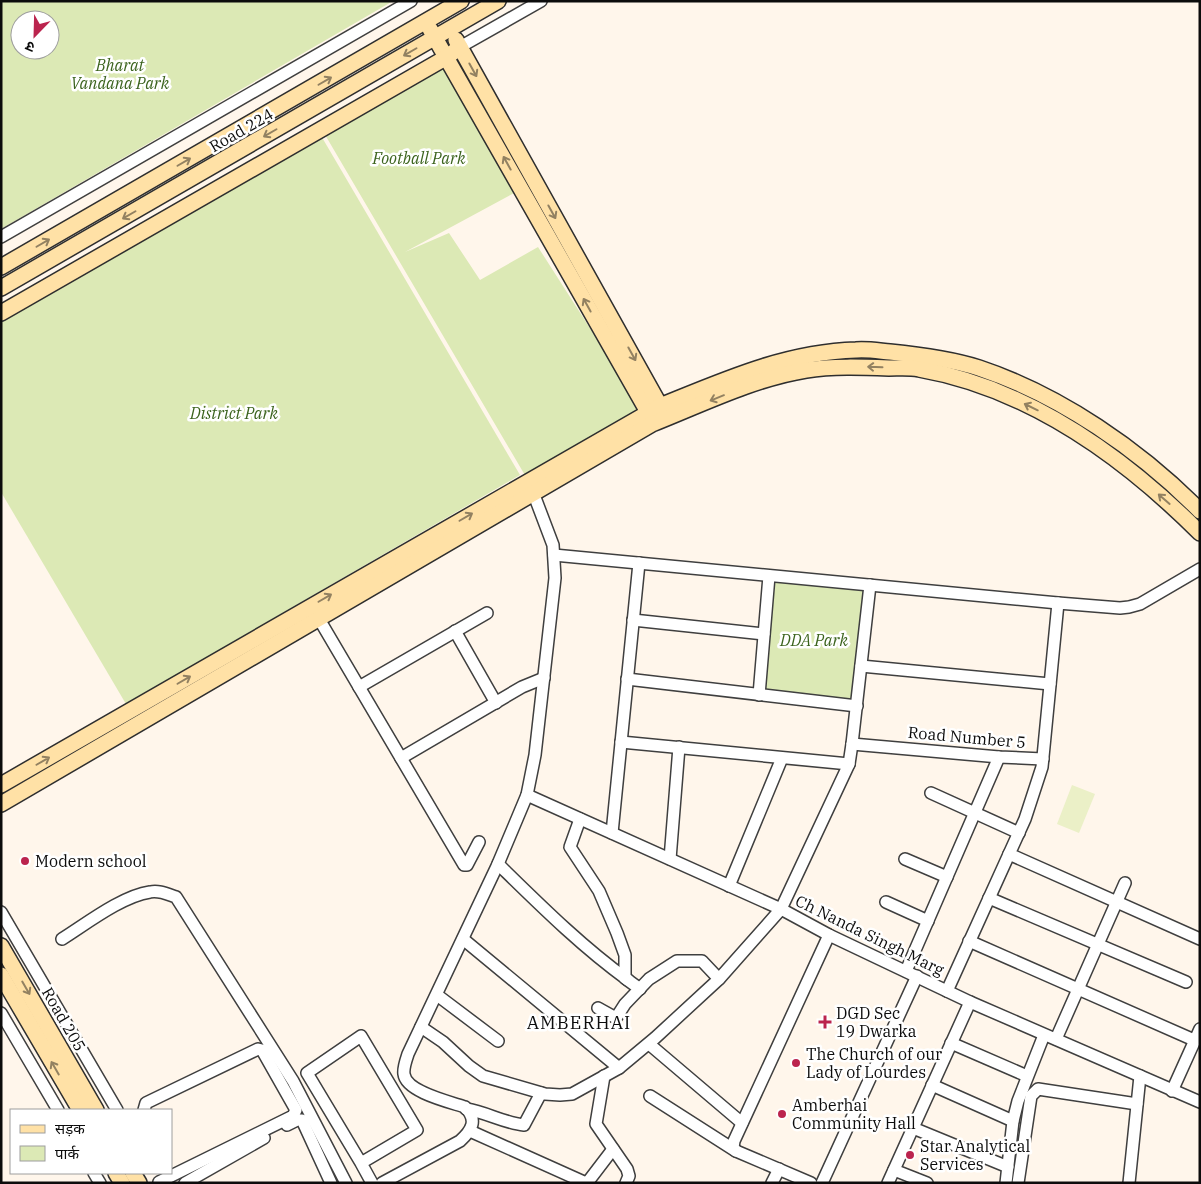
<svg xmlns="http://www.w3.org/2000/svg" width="1201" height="1184" font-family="'IBM Plex Serif','Noto Sans Devanagari',serif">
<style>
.green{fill:#dce9b5;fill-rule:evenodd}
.pitch{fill:#ebf0c7}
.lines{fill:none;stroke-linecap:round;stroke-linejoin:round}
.street-casing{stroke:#3f3f3f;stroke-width:14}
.secondary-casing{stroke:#2e2e2e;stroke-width:18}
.street{stroke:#fff;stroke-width:11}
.secondary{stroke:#ffe1a6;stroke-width:15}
.oneway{stroke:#928161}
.poi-dot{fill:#bb244e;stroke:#fff;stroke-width:2}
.labels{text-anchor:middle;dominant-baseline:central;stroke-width:5;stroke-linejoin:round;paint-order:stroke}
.park-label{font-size:16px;font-style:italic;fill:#3b631d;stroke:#fff}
.street-label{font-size:16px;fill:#0c0c0c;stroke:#fff}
.poi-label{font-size:16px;fill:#0c0c0c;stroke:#fff;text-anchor:start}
.neighbourhood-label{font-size:18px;letter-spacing:1px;fill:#0c0c0c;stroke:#fff}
</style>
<rect width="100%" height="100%" fill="#fff6eb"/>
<!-- green -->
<g class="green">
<path d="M1,1H393L1,229ZM20,20H50V50H20Z"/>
<path d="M445,62L516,192L405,252L449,233L480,280L538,247L643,411L526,477L324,133Z"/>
<path d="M320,134L520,475L126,704L1,492V319Z"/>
<path d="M769,582L868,588L857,704L762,693Z"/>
</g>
<!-- pitch -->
<path class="pitch" d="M1072,785L1095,794L1079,833L1057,824Z"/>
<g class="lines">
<!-- street casing -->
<g class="street-casing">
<g id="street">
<path d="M460,47L541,1"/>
<path d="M1,237L411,1"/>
<path d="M554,555L1058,603L1120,608L1129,607L1140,604L1200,569"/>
<path d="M319,619L464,865H467L479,842"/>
<path d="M633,620L764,634"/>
<path d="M455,631L496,703"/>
<path d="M861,666L1050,684"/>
<path d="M627,679L857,706"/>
<path d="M359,687L487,613"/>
<path d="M759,695L769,576"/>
<path d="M621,742L849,764"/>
<path d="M852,744L999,757L1043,759"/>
<path d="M401,758L522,687L544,678"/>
<path d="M931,793L1019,833"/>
<path d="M527,795L781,909L829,935L970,1002L1200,1102"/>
<path d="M580,819L570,847L599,891L617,933L625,955V978L640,989"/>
<path d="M612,833L639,563"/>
<path d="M1009,854L1200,939"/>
<path d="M670,859L679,747"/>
<path d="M905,859L947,877"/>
<path d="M498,864C540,905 581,946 628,980"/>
<path d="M729,886L782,758"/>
<path d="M989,898L1186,982"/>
<path d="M886,902L928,921"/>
<path d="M1,912L117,1110"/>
<path d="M62,939C86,924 122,896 150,892C159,890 167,894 176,897L293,1081L346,1183"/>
<path d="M463,939L619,1068"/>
<path d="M969,941L1194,1040"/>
<path d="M906,971L999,757"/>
<path d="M947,991L1025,819L1042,767L1058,603"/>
<path d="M437,995L498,1041"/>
<path d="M598,1008L616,1018L625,1004L649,979L677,961H702L719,979"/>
<path d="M1,1013L58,1110"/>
<path d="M421,1027L443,1042L469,1066L483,1076L545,1094L560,1095L572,1094L619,1068L655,1038L719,979L781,909L849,764L852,744L870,585"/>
<path d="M1056,1039L1125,883"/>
<path d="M951,1043L1027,1076"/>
<path d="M649,1044L742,1123"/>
<path d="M604,1076L596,1124L627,1169L629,1176L626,1183"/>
<path d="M932,1085L1013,1121"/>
<path d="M1172,1091L1200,1029"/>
<path d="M650,1096L736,1151L811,1183"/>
<path d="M466,1109C486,1112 504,1123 524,1125L541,1093"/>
<path d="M144,1110L146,1103L258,1049L262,1050L296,1110L293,1116L159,1182"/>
<path d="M287,1125L297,1120H302L331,1183"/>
<path d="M913,1128L1008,1167"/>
<path d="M470,1131L586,1183"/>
<path d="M736,1151L733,1148L734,1141L829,935"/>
<path d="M361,1163L307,1073L361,1036L417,1130L361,1163L372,1183"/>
<path d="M894,1170L927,1183"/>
<path d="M94,1173L100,1183"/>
<path d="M185,1183L264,1138"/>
<path d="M382,1183L460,1141C472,1130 478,1120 465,1107C450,1102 406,1092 404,1074C403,1068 406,1060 408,1054L498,864L527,795L535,755L555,578L553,545L531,487"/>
<path d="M587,1183L613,1149"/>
<path d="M772,1183L779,1169"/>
<path d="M822,1183L917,976"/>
<path d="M888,1183L970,1002"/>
<path d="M1006,1183L1013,1121L1018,1101L1044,1035"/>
<path d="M1018,1183L1031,1096L1038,1089L1137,1104"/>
<path d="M1129,1183L1140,1076"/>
</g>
</g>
<!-- secondary casing -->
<g class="secondary-casing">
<g id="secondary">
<path d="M430,29L648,412L651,420"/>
<path d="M456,40L664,413"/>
<path d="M1,267L461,1"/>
<path d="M1,288L498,1"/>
<path d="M1,313L447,57L460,47"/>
<path d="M1,785L660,406C724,380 786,352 856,350C867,349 879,351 890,352C920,355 951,359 979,368C1060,395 1140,450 1200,511"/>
<path d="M1,804L652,424C700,405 755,378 806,370C833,366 861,367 889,368C899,368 909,367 919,369C1028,388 1123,456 1200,533"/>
<path d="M1,946L96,1110"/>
<path d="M1,975L80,1110"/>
<path d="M116,1173L122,1183"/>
<path d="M133,1173L139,1183"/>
</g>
</g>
<!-- street -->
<use href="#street" class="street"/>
<!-- secondary -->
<use href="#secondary" class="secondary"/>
</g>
<!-- one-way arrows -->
<defs><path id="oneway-shaft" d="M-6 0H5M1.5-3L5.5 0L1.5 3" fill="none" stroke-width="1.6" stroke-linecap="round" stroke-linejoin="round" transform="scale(1.25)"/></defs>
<g class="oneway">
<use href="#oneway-shaft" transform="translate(410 52) rotate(150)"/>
<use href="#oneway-shaft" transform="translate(473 70) rotate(61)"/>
<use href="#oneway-shaft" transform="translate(325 81) rotate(-30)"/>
<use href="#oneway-shaft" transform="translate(270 133) rotate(150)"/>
<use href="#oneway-shaft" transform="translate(184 162) rotate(-30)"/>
<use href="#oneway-shaft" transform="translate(507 163) rotate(-119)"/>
<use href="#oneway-shaft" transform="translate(552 212) rotate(61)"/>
<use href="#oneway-shaft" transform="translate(129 215) rotate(150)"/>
<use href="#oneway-shaft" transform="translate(43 243) rotate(-30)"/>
<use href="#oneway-shaft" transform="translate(587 305) rotate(-119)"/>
<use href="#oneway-shaft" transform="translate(632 354) rotate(61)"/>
<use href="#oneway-shaft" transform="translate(875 367) rotate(-178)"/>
<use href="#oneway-shaft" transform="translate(717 398) rotate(158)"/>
<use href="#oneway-shaft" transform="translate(1031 407) rotate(-154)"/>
<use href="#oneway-shaft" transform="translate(1164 499) rotate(-139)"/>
<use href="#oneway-shaft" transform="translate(466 517) rotate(-30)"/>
<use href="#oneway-shaft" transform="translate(325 598) rotate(-30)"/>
<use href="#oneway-shaft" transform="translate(184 680) rotate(-30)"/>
<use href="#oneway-shaft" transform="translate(43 761) rotate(-30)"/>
<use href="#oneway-shaft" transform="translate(26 988) rotate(60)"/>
<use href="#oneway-shaft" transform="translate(55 1068) rotate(-120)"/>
</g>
<!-- markers -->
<g class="poi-dot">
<circle cx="25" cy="861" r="5"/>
<path d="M822.5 1014.5h5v5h5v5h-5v5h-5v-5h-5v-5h5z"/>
<circle cx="796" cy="1063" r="5"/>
<circle cx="782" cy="1114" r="5"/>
<circle cx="910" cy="1155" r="5"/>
</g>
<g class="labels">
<!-- park labels -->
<g class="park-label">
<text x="120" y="65">Bharat<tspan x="120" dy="18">Vandana Park</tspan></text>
<text x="419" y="158">Football Park</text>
<text x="234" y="413">District Park</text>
<text x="814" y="640">DDA Park</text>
</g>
<!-- street labels -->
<g class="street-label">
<text transform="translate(241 130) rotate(-30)">Road 224</text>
<text transform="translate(967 737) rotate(5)">Road Number 5</text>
<text transform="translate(870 935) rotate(26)">Ch Nanda Singh Marg</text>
<text transform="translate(64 1019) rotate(60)">Road 205</text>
</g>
<!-- poi labels -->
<g class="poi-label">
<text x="35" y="861">Modern school</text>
<text x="836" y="1013">DGD Sec<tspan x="836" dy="18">19 Dwarka</tspan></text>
<text x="806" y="1054">The Church of our<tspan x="806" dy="18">Lady of Lourdes</tspan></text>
<text x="792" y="1105">Amberhai<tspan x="792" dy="18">Community Hall</tspan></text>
<text x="920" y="1146">Star Analytical<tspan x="920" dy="18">Services</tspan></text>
</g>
<!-- neighbourhood labels -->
<g class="neighbourhood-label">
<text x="579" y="1022">AMBERHAI</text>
</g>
</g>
<!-- border -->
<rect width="1201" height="1184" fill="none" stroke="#0c0c0c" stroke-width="5"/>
<!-- legend -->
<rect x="10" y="1109" width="162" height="65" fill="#ffffff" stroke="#9e9e9e"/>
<rect x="20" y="1125" width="25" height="8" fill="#ffe1a6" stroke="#9e9e9e"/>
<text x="55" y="1134" font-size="15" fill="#0c0c0c">सड़क</text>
<rect x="20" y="1146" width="25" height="15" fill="#dce9b5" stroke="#9e9e9e"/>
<text x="55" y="1159" font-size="15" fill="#0c0c0c">पार्क</text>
<!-- north arrow -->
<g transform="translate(35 35) rotate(203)"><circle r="24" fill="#ffffff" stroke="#9e9e9e"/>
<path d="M0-4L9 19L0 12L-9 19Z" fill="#bb244e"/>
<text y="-8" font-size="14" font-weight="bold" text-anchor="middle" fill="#0c0c0c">उ</text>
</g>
</svg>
